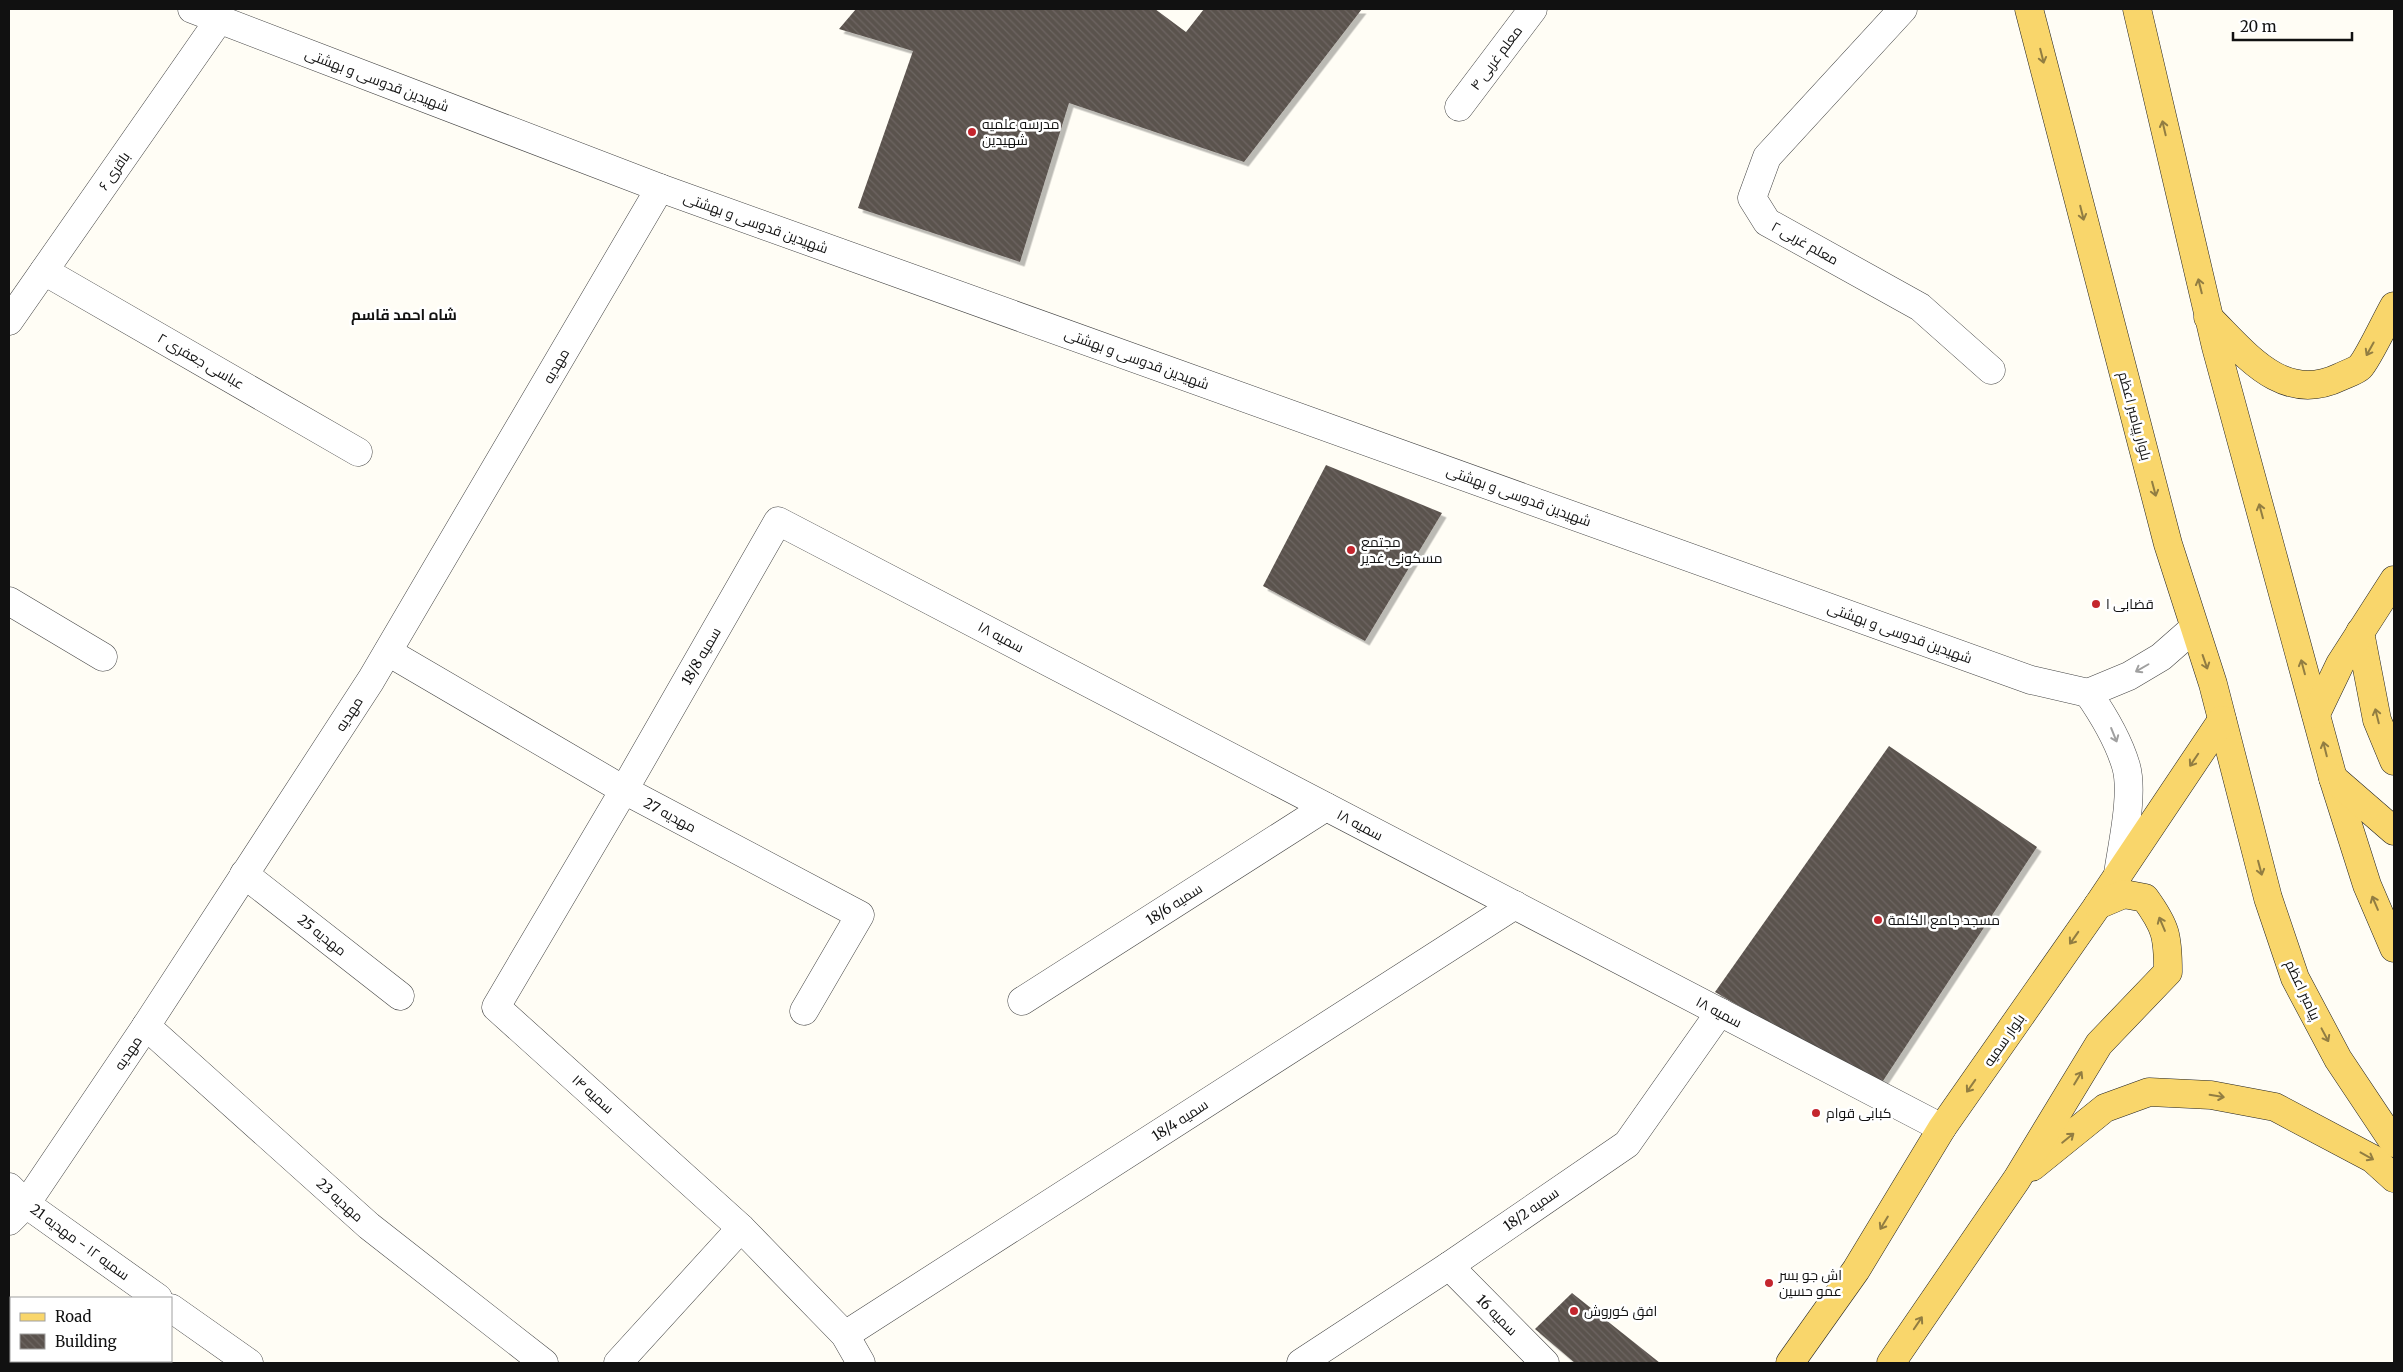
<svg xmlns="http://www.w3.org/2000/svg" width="2403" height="1372" font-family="Merriweather,Cairo,serif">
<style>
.building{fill:url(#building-back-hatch);filter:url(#shadow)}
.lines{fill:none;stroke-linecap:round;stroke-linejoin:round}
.minor-casing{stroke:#444;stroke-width:29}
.tertiary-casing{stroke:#444;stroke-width:29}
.primary-casing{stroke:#222;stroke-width:29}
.minor{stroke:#fff;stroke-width:28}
.tertiary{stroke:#fff;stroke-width:28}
.primary{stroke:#f9d66b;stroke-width:28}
.oneway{stroke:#917d42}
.oneway2{stroke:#a0a0a0}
.poi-dot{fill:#c4262e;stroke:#fff;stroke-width:2}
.labels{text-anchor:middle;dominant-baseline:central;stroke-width:5;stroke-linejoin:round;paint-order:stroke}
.street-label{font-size:14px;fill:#111;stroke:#fff}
.poi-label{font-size:14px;fill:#111;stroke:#fff;text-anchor:start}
.neighbourhood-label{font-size:15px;font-weight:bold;fill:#111;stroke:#fff}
</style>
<defs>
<pattern id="building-back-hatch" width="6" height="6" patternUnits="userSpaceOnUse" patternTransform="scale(1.25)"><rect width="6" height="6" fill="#5a524d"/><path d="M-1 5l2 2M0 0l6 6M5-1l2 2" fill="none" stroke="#6d6662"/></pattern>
<filter id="shadow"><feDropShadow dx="4.5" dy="4.5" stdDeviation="0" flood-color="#0004"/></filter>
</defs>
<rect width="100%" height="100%" fill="#fffdf5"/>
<!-- building -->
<g class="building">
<path d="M856,9H1155L1186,32L1204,9H1362L1244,162L1069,103L1020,262L858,208L913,51L839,29Z"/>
<path d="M1326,465L1442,513L1365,641L1263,586Z"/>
<path d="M1889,746L2037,847L1879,1087L1715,992Z"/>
<path d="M1572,1293L1660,1363H1575L1535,1329Z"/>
</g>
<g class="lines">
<!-- minor casing -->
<g class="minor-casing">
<g id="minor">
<path d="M1903,9L1767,157L1752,198L1767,222L1920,307L1991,370"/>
<path d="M1459,107L1533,9"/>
<path d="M44,271L358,452"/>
<path d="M9,321L219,20"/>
<path d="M9,601L103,657"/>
<path d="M388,652L624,790L860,915L804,1011"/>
<path d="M244,874L400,996"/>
<path d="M1022,1001L1326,807"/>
<path d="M146,1026L369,1226L544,1363"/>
<path d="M9,1187L26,1204L158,1298"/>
<path d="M9,1221L26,1204L146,1026L371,680L660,188"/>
<path d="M1449,1266L1545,1363"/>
<path d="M171,1308L249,1363"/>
<path d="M845,1335L1515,905"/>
<path d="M618,1363L741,1228"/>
<path d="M861,1363L845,1335L741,1228L496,1007L624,790L778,521L1942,1128"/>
<path d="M1301,1363L1449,1266L1627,1144L1720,1012"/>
</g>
</g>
<!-- tertiary casing -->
<g class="tertiary-casing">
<g id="tertiary">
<path d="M192,9L660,188L2031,680L2088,693"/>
<path d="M2088,693C2104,716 2118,739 2126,766C2134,794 2122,845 2118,874"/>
<path d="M2088,693L2129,676L2161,657L2194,628"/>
</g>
</g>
<!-- primary casing -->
<g class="primary-casing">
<g id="primary">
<path d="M2029,9L2168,544L2213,684L2268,898L2295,978L2338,1059L2394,1143"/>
<path d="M2137,9L2216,347L2333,778L2367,885L2394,948"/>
<path d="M2208,317C2245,353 2282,405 2340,377C2346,374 2356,371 2360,367C2368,359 2387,318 2394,306"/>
<path d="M2360,632L2377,720L2394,761"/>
<path d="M2316,714L2340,664L2394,580"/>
<path d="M2333,778L2394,831"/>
<path d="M2032,1167L2105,1108L2149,1092L2211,1095L2275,1107L2373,1159L2394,1178"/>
<path d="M1790,1363L1856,1270L1942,1128L2098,905L2222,720"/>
<path d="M1891,1363L2017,1179L2099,1044L2168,972C2168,936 2166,927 2145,898L2124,894L2098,905"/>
</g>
</g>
<!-- minor -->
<use href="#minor" class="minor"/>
<!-- tertiary -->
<use href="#tertiary" class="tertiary"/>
<!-- primary -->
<use href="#primary" class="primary"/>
</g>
<!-- one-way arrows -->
<defs><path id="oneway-shaft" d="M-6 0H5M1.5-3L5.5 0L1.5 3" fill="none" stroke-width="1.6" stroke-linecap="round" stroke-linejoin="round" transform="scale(1.25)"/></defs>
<g class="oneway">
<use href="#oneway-shaft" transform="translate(2042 56) rotate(76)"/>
<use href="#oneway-shaft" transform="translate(2164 128) rotate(-103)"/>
<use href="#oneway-shaft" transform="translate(2082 213) rotate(76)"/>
<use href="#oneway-shaft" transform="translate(2200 286) rotate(-104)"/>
<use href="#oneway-shaft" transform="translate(2370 349) rotate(119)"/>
<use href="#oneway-shaft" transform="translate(2154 489) rotate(75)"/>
<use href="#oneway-shaft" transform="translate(2261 511) rotate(-105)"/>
<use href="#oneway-shaft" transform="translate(2205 662) rotate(71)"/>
<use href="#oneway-shaft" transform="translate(2303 667) rotate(-105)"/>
<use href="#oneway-shaft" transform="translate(2377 716) rotate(-104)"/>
<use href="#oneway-shaft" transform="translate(2325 749) rotate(-104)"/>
<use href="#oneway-shaft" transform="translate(2194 760) rotate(124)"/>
<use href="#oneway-shaft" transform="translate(2260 868) rotate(75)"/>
<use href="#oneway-shaft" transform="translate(2375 903) rotate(-113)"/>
<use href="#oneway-shaft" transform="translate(2162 924) rotate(-113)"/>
<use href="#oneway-shaft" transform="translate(2074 938) rotate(125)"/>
<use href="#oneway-shaft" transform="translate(2325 1035) rotate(62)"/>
<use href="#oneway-shaft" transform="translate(2078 1078) rotate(-59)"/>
<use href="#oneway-shaft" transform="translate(1971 1086) rotate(125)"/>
<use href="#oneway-shaft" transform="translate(2217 1096) rotate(9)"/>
<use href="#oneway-shaft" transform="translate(2068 1138) rotate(-39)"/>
<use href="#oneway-shaft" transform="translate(2367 1156) rotate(29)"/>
<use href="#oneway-shaft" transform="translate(1884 1223) rotate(121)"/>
<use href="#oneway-shaft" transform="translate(1918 1323) rotate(-56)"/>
</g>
<g class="oneway2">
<use href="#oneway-shaft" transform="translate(2142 668) rotate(150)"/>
<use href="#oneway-shaft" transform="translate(2114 735) rotate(68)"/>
</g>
<!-- markers -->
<g class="poi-dot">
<circle cx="972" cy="132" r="5"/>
<circle cx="1351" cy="550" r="5"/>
<circle cx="2096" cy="604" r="5"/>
<circle cx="1878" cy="920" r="5"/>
<circle cx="1816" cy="1113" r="5"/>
<circle cx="1769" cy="1283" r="5"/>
<circle cx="1574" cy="1311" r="5"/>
</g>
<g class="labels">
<!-- street labels -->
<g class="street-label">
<text transform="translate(1496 58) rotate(-53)">معلم غربی ۴</text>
<text transform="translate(377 80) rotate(21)">شهیدین قدوسی و بهشتی</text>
<text transform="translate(114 171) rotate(-55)">۶ باقری</text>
<text transform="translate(756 223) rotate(20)">شهیدین قدوسی و بهشتی</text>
<text transform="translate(1805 243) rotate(29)">معلم غربی ۲</text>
<text transform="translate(1137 359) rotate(20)">شهیدین قدوسی و بهشتی</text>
<text transform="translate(201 361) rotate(30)">عباسی جعفری ۲</text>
<text transform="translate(556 366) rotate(-60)">مهدیه</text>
<text transform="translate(2135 416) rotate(75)">بلوار پیامبر اعظم</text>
<text transform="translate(1519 496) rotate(20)">شهیدین قدوسی و بهشتی</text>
<text transform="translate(1900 633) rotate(20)">شهیدین قدوسی و بهشتی</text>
<text transform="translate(1001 637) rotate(28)">سمیه ۱۸</text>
<text transform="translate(701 656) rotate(-60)">سمیه 18/8</text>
<text transform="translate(349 714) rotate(-57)">مهدیه</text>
<text transform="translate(670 815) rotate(28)">مهدیه 27</text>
<text transform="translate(1360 825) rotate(28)">سمیه ۱۸</text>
<text transform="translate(1174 904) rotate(-33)">سمیه 18/6</text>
<text transform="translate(322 935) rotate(38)">مهدیه 25</text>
<text transform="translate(2303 990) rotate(65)">پیامبر اعظم</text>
<text transform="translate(1719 1012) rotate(28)">سمیه ۱۸</text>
<text transform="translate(2004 1040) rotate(-55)">بلوار سمیه</text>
<text transform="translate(128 1053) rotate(-56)">مهدیه</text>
<text transform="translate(593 1094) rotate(42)">سمیه ۱۴</text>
<text transform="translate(1180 1120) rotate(-33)">سمیه 18/4</text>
<text transform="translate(340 1200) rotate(42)">مهدیه 23</text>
<text transform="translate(1531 1209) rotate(-35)">سمیه 18/2</text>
<text transform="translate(80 1242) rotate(36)">سمیه ۱۲ - مهدیه 21</text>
<text transform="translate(1497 1315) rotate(45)">سمیه 16</text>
</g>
<!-- poi labels -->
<g class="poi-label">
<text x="982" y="124">مدرسه علمیه<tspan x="982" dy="16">شهیدین</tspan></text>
<text x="1361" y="542">مجتمع<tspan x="1361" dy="16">مسکونی غدیر</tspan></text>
<text x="2106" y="604">قضابی ا</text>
<text x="1888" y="920">مسجد جامع الکلمة</text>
<text x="1826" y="1113">کبابی قوام</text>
<text x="1779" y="1275">اش جو بسر<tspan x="1779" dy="16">عمو حسین</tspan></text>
<text x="1584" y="1311">افق کوروش</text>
</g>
<!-- neighbourhood labels -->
<g class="neighbourhood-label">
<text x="404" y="314">شاه احمد قاسم</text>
</g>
</g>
<!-- border -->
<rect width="2403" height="1372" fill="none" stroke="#111111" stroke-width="20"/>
<!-- legend -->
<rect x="10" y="1297" width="162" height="65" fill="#ffffff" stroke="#a0a0a0"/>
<rect x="20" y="1313" width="25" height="8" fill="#f9d66b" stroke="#a0a0a0"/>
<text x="55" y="1322" font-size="15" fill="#111111">Road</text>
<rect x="20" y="1334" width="25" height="15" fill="url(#building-back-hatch)" stroke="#a0a0a0"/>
<text x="55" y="1347" font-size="15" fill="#111111">Building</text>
<!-- scale -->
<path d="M2233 32v8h119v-8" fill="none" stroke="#111111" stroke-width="2.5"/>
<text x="2240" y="32" font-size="15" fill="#111111" stroke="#ffffff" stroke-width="4" paint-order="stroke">20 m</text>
</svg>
